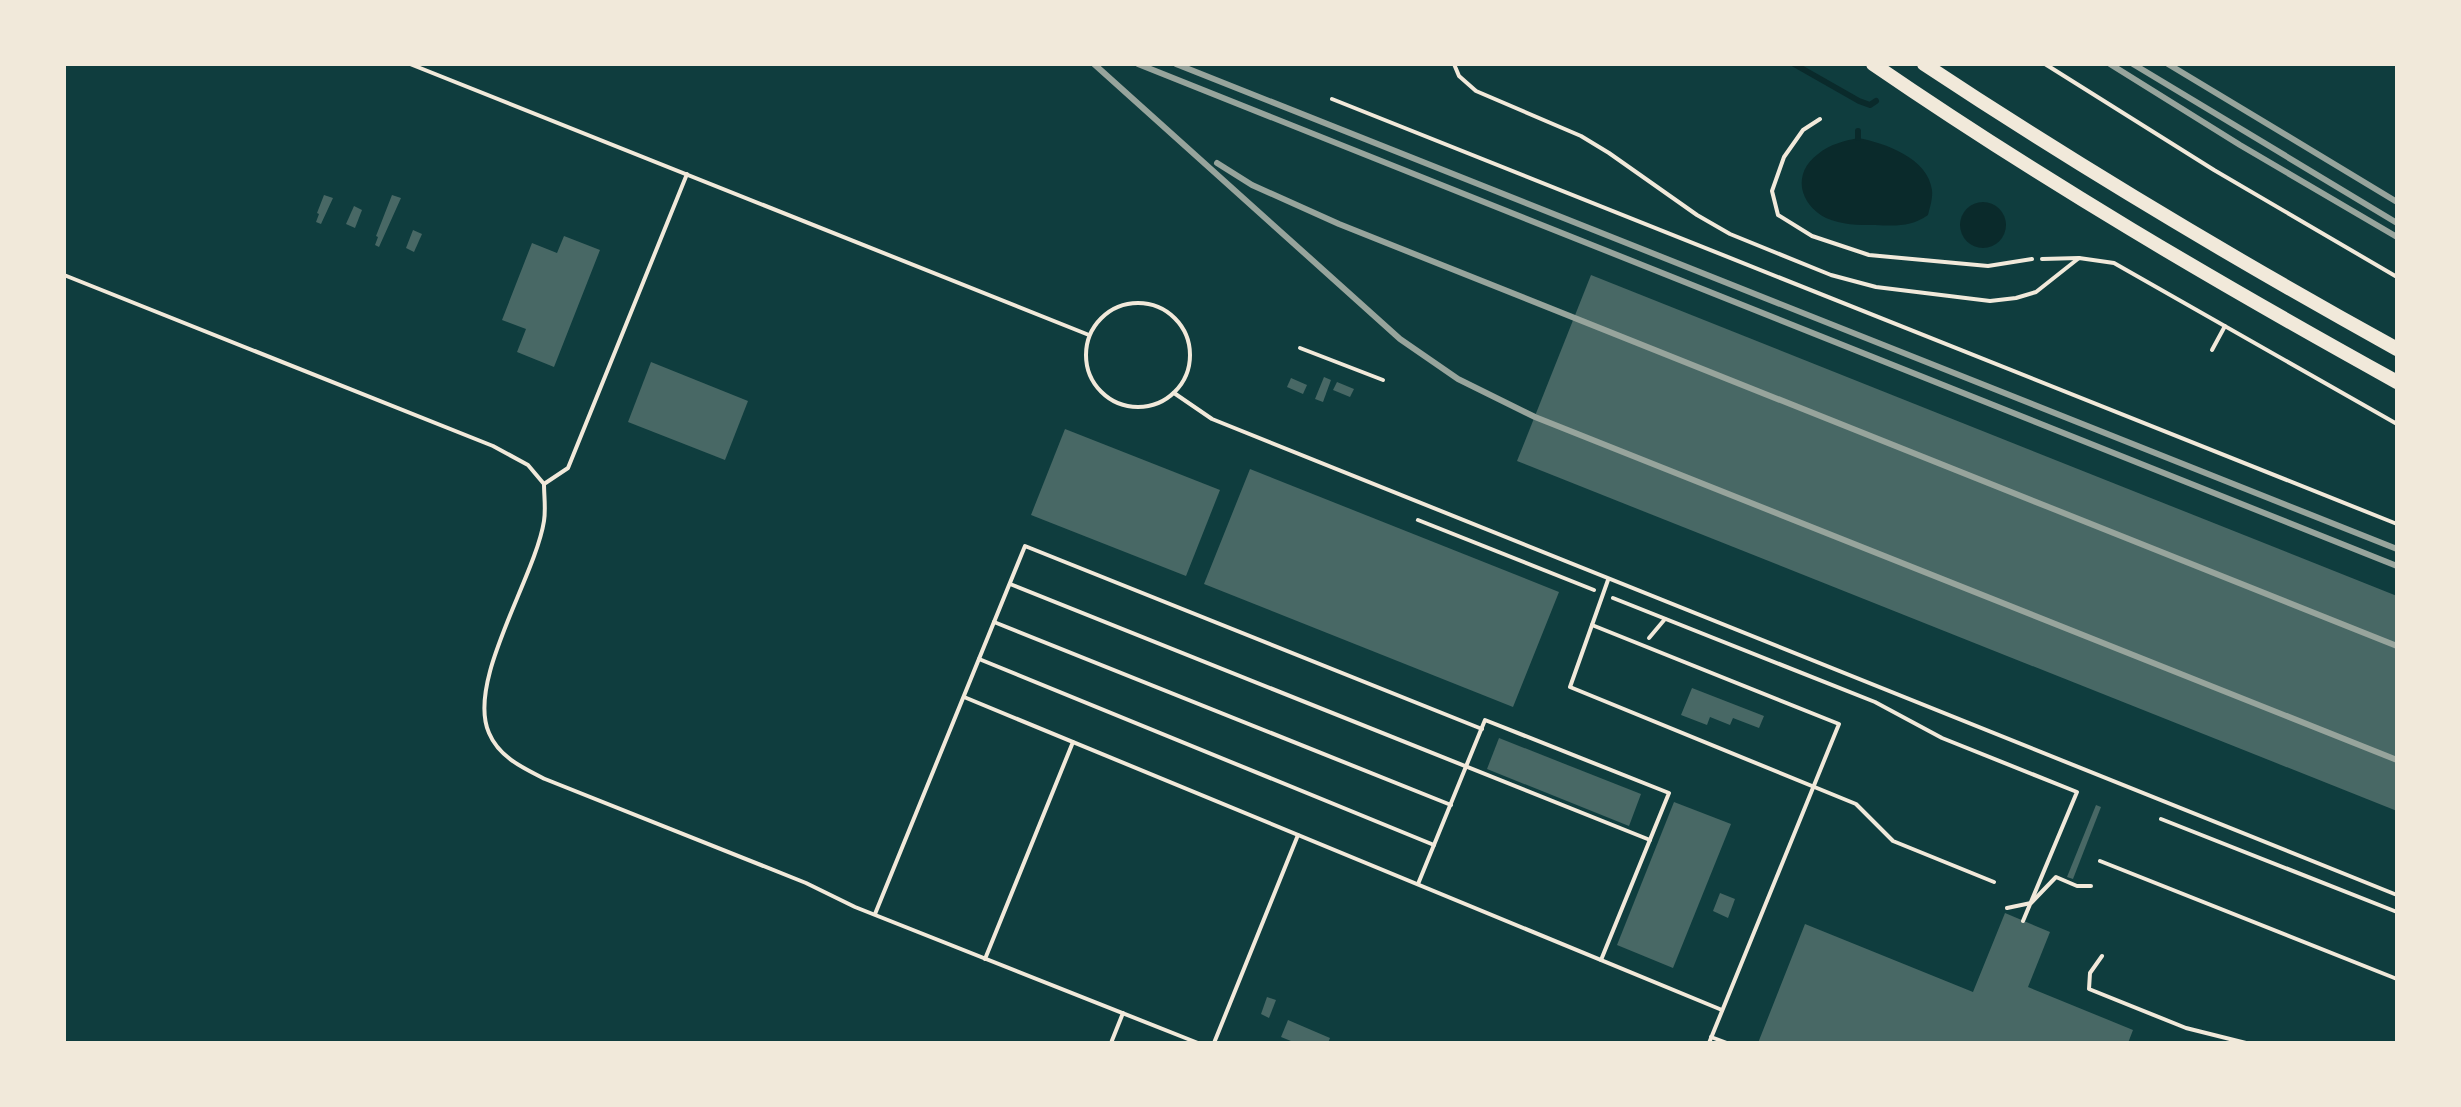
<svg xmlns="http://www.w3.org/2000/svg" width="2461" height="1107" font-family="'Exo 2',sans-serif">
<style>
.water{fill:#0a2a2b}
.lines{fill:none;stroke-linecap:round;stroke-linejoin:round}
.stream{stroke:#0a2a2b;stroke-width:6}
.building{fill:#486865}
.path{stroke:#f1e9da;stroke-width:4}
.service{stroke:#f1e9da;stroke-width:4}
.primary{stroke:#f1e9da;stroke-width:14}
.rail{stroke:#97a49c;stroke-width:6}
</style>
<rect width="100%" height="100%" fill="#0f3d3e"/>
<!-- water -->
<g class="water">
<path d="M1858,138C1885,143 1928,158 1932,190C1933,198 1930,207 1928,215C1911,227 1896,226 1875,225C1858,225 1842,225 1826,218C1799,204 1792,173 1818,154C1830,144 1844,141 1858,138Z"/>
<circle cx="1983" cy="225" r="23"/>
</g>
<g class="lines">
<!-- stream -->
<g class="stream">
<path d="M1794,64L1859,101L1870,105L1876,101"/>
<path d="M1858,131V138"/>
</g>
</g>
<!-- building -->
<g class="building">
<path d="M324,195L333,198L321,224L316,222L319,214L317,213Z"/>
<path d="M392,195L401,198L379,247L375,245L378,237L376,236Z"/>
<path d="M354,206L362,210L355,228L346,224Z"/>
<path d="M413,230L422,234L414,252L406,248Z"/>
<path d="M564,236L600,250L554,367L517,352L526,329L502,320L532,243L557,253Z"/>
<path d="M1591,275L2397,596V811L1517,461Z"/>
<path d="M651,362L748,401L725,460L628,422Z"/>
<path d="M1324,377L1331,380L1323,402L1315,399Z"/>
<path d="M1291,378L1307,385L1303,394L1287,387Z"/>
<path d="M1337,382L1354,389L1350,397L1333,390Z"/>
<path d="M1065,429L1220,490L1186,576L1031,515Z"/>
<path d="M1250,469L1559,592L1513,707L1204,584Z"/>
<path d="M1692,688L1764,716L1759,728L1733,718L1730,725L1710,717L1707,725L1681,715Z"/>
<path d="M1499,738L1641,794L1629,826L1487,769Z"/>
<path d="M1674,802L1731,824L1673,968L1617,945Z"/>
<path d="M2096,805L2101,807L2073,879L2067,877Z"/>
<path d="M1720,893L1735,899L1728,918L1713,911Z"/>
<path d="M2005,913L2050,932L2028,987L2133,1030L2128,1043H1758L1805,924L1973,992Z"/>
<path d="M1267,997L1276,1000L1269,1018L1261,1014Z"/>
<path d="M1288,1020L1330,1038L1328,1043H1296L1281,1037Z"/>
</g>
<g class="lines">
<!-- path -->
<g class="path">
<path d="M1454,64L1459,76L1476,91L1581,136L1609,153L1697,215L1730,234L1831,275L1876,287L1990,301L2016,298L2036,292L2079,258"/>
<path d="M2045,64L2214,170L2397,277"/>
<path d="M2042,259L2079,258L2114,263L2397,424"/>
<path d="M2212,350L2225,326"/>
<path d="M1418,520L1594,590"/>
<path d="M1613,598L1875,702L1942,738L2077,792L2023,921"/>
<path d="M1649,638L1665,619"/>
<path d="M2161,819L2397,912"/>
<path d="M2100,861L2397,979"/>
<path d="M2007,908L2031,903L2056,877L2077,886H2091"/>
</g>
<!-- service -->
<g class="service">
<path d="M410,64L1089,335"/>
<path d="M1332,99L2397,524"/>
<path d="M1820,119L1803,130L1784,157L1772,191L1778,215L1812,236L1869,255L1988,266L2032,259"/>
<path d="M64,275L493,446L528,465L544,484C544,496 546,509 544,521C535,578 466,681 489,733C499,757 523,768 545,779L806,883L855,907L1198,1043"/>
<circle cx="1138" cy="355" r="52"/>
<path d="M1300,348L1383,380"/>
<path d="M1174,393L1212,419L2397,895"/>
<path d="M544,484L568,468L687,174"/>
<path d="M1608,580L1570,687L1856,804L1893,841L1994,882"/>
<path d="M1010,584L1650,840"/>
<path d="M994,622L1451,805"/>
<path d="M1592,625L1839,724L1709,1043"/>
<path d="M979,659L1434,845"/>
<path d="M964,697L1722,1010"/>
<path d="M1418,884L1485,720L1669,793L1601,960"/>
<path d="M875,914L1025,546L1482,729"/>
<path d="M2102,956L2090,973L2089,989L2186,1028L2246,1043"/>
<path d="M985,959L1073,742"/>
<path d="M1711,1037L1727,1043"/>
<path d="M1111,1043L1123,1013"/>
<path d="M1214,1043L1298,835"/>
</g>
<!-- primary -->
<g class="primary">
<path d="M1873,64C2042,180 2218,283 2397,382"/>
<path d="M1924,64C2078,166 2236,260 2397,349"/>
</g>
<!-- rail -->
<g class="rail">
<path d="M1094,64L1400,339L1458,379L1535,417L2397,760"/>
<path d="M1138,64L2397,566"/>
<path d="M1176,64L2397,549"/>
<path d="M2110,64L2240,145L2397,237"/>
<path d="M2133,64L2397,223"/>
<path d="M2168,64L2397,202"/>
<path d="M1217,163L1252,185L1339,224L2397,646"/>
</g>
</g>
<!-- border -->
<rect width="2461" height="1107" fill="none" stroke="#f1e9da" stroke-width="132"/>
</svg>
